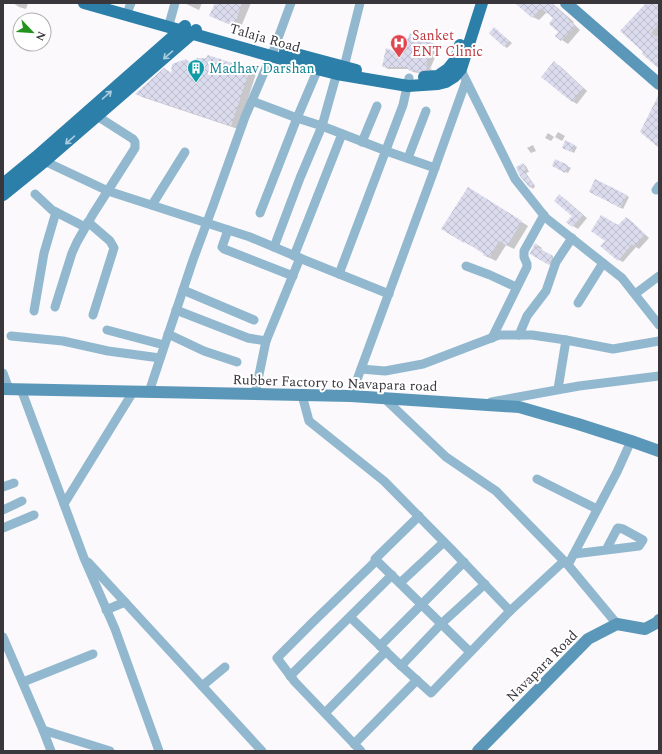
<svg xmlns="http://www.w3.org/2000/svg" width="662" height="754" font-family="Spectral,serif">
<style>
.shadow{fill:#0003}
.building{fill:url(#building-cross-hatch)}
.lines{fill:none;stroke-linecap:round;stroke-linejoin:round}
.street{stroke:#91b8cf;stroke-width:9}
.secondary{stroke:#5b97b9;stroke-width:12}
.primary{stroke:#2b7fa9;stroke-width:12}
.oneway{stroke:#acd}
.labels{text-anchor:middle;dominant-baseline:central;stroke-width:4;stroke-linejoin:round;paint-order:stroke}
.health-label{font-size:14px;fill:#be3a42;stroke:#fff;text-anchor:start}
.street-label{font-size:14px;fill:#39363c;stroke:#fff}
.culture-label{font-size:14px;fill:#0d838f;stroke:#fff;text-anchor:start}
</style>
<defs>
<pattern id="building-cross-hatch" width="8" height="8" patternUnits="userSpaceOnUse"><rect width="8" height="8" fill="#dbdbee"/><path d="M0 0l8 8M0 8l8-8" fill="none" stroke="#bdbdcd"/></pattern>
</defs>
<rect width="100%" height="100%" fill="#fbf9fc"/>
<!-- shadow -->
<g class="shadow">
<path d="M13,3H28L26,9L19,7Z"/>
<path d="M184,3H202L199,10Z"/>
<path d="M216,3H251L240,29L217,19L211,16Z"/>
<path d="M517,3H552L574,22L573,23L580,30L568,44L562,40L556,35L560,32L554,18L547,12L539,20L533,17Z"/>
<path d="M647,3H659V35L657,37L659,39V68L643,54Z"/>
<path d="M494,28L512,43L507,48L504,46Z"/>
<path d="M410,34L439,48L430,69L434,71L424,74L413,72L408,69H388L383,66L401,55Z"/>
<path d="M186,60L191,63L250,70L256,74L238,129L142,97L136,94L172,74Z"/>
<path d="M559,65L587,91L577,104L572,101Z"/>
<path d="M558,132L565,136L562,141L555,137Z"/>
<path d="M548,133L554,137L551,141L545,138Z"/>
<path d="M566,141L577,147L574,153L563,147Z"/>
<path d="M533,145L536,151L531,153L527,148Z"/>
<path d="M556,160L571,168L568,173L553,166Z"/>
<path d="M523,164L526,166L529,172L526,173L535,186L533,189L531,187L521,175Z"/>
<path d="M475,192L528,226L514,249L506,245L496,261L484,255L485,253L472,245L471,246L443,228Z"/>
<path d="M626,195L629,197L623,209L610,202Z"/>
<path d="M564,198L587,218L578,229L573,226V216Z"/>
<path d="M626,218L630,220L649,238L639,249L636,247L623,262L619,260L606,241Z"/>
<path d="M536,244L542,248L541,250L557,260L554,267L531,254Z"/>
</g>
<!-- building -->
<g class="building">
<path d="M215,3H242L234,26L209,16Z"/>
<path d="M515,3H551L568,18V19L575,26L561,41L555,36L558,32L549,24L553,18L541,8L532,18Z"/>
<path d="M646,3H659V24L651,33L659,39V69L642,54L643,52L620,31Z"/>
<path d="M494,27L509,41L504,47L489,33Z"/>
<path d="M410,33L435,44L426,65L432,69L423,70L419,72L408,70V67H382L386,48L401,54Z"/>
<path d="M208,55L250,69L231,126L135,94L164,68L171,73L172,64L186,59L190,63L197,58H206Z"/>
<path d="M554,61L583,88L572,102L541,77Z"/>
<path d="M659,94V148L640,132Z"/>
<path d="M565,140L575,145L571,152L562,148Z"/>
<path d="M555,159L568,165L565,173L552,166Z"/>
<path d="M523,163L526,170L524,171L533,184L530,188L520,176L516,167Z"/>
<path d="M595,179L627,195L620,208L609,202L589,192Z"/>
<path d="M468,187L522,221L507,246L499,241L489,258L483,255L484,254L465,242L464,243L441,229Z"/>
<path d="M559,194L583,215L572,227L566,222L572,216L554,201Z"/>
<path d="M601,215L618,225L626,217L645,234L634,247L632,244L618,261L600,246L605,241L591,231Z"/>
<path d="M535,243L538,245L537,247L553,256L549,265L530,254V253Z"/>
</g>
<g class="lines">
<!-- street -->
<g class="street">
<path d="M129,8L131,3"/>
<path d="M170,21L175,3"/>
<path d="M458,64L515,179L546,218L622,278L659,325"/>
<path d="M344,67L360,3"/>
<path d="M338,69L322,126L389,152L435,168"/>
<path d="M252,101L297,118L322,126L300,178L274,247"/>
<path d="M362,142L377,106"/>
<path d="M408,158L426,111"/>
<path d="M40,159L108,191L250,237L307,261L389,294"/>
<path d="M656,190L659,186"/>
<path d="M35,194L52,210L85,227"/>
<path d="M152,205L185,152"/>
<path d="M260,213L297,118L320,64"/>
<path d="M88,222L110,241L114,248L93,315"/>
<path d="M228,230L222,247L224,249L293,276"/>
<path d="M294,256L342,134"/>
<path d="M466,266L490,275L516,287"/>
<path d="M339,274L403,105L409,78"/>
<path d="M183,290L254,320"/>
<path d="M635,294L659,276"/>
<path d="M578,303L603,263"/>
<path d="M55,307L72,253L77,242L93,214L135,148V142L133,139L97,116"/>
<path d="M176,310L248,338L266,341L300,258"/>
<path d="M34,311L44,253L56,212"/>
<path d="M107,330L164,345"/>
<path d="M168,334L204,351L237,362"/>
<path d="M519,335L527,316L546,291L556,262L572,238"/>
<path d="M11,336L63,341L108,351L160,358"/>
<path d="M492,338L527,267V264L524,257V251L544,215"/>
<path d="M361,369L385,371L423,364L499,335H532L566,340L613,349L659,341"/>
<path d="M3,373L9,389"/>
<path d="M21,389L84,558L115,629L159,751"/>
<path d="M558,389L566,340"/>
<path d="M149,392L193,260L213,206L245,117L274,49L291,3"/>
<path d="M255,394L266,341"/>
<path d="M302,395L309,421L384,481L452,550L510,611"/>
<path d="M351,396L432,176L466,81"/>
<path d="M384,398L446,457L496,491L567,564"/>
<path d="M491,402L579,386L659,376"/>
<path d="M537,479L597,509"/>
<path d="M3,487L14,483"/>
<path d="M64,504L133,392"/>
<path d="M3,510L22,501"/>
<path d="M419,516L375,559L470,652"/>
<path d="M3,528L34,515"/>
<path d="M574,554L639,546L643,540L623,529L618,528L617,529L606,550"/>
<path d="M88,562L262,751"/>
<path d="M400,583L444,542"/>
<path d="M106,610L125,602"/>
<path d="M350,617L398,663L431,693L510,611L564,561"/>
<path d="M617,624L568,565L617,472L631,441"/>
<path d="M3,637L43,730"/>
<path d="M380,646L464,562"/>
<path d="M401,666L441,624L485,584"/>
<path d="M290,676L392,575"/>
<path d="M23,682L93,654"/>
<path d="M202,686L225,667"/>
<path d="M325,713L386,651"/>
<path d="M354,744L417,680"/>
<path d="M51,751L43,730L110,751"/>
<path d="M361,751L295,682L277,658L313,622L377,560"/>
</g>
<!-- secondary -->
<g class="secondary">
<path d="M566,3L659,84"/>
<path d="M3,389L351,396L519,407L578,424L631,441L659,451"/>
<path d="M478,751L588,639L617,624L645,629L658,622L659,620"/>
</g>
<!-- primary -->
<g class="primary">
<path d="M84,3L317,69L337,74L408,86L438,84L446,82L454,77L461,69L482,3"/>
<path d="M285,51L356,70"/>
<path d="M424,77L438,76L448,69L456,59L460,45"/>
<path d="M3,184L36,157L185,26"/>
<path d="M3,195L45,161L193,33L196,30"/>
</g>
</g>
<!-- one-way arrows -->
<defs><path id="oneway-shaft" d="M-6 0H5M1.5-3L5.5 0L1.5 3" fill="none" stroke-width="1.6" stroke-linecap="round" stroke-linejoin="round"/></defs>
<g class="oneway">
<use href="#oneway-shaft" transform="translate(168 55) rotate(139)"/>
<use href="#oneway-shaft" transform="translate(107 95) rotate(-41)"/>
<use href="#oneway-shaft" transform="translate(70 140) rotate(139)"/>
</g>
<!-- icons -->
<defs>
<g id="hospital-pin" transform="scale(0.9)"><path d="M0 17L-7.5 6A9.5 9.5 0 1 1 7.5 6Z" fill="#e0444e" stroke="#fff"/><path d="M-5-5h3v3.5h4V-5h3V5h-3V1.5h-4V5h-3Z" fill="#fff"/></g>
<g id="building-pin" transform="scale(0.9)"><path d="M0 17L-7.5 6A9.5 9.5 0 1 1 7.5 6Z" fill="#0f9aa8" stroke="#fff"/><path d="M-4-6H4V6H1V3H-1V6H-4ZM-2.5-4.3h1.7v1.8h-1.7ZM.8-4.3h1.7v1.8H.8ZM-2.5-1h1.7V.8h-1.7ZM.8-1h1.7V.8H.8Z" fill="#fff"/></g>
</defs>
<g fill-rule="evenodd">
<use href="#hospital-pin" x="399" y="43"/>
<use href="#building-pin" x="196" y="68"/>
</g>
<g class="labels">
<!-- health labels -->
<g class="health-label">
<text x="412" y="35">Sanket<tspan x="412" dy="16">ENT Clinic</tspan></text>
</g>
<!-- street labels -->
<g class="street-label">
<text transform="translate(265 38) rotate(16)">Talaja Road</text>
<text transform="translate(335 383) rotate(2)">Rubber Factory to Navapara road</text>
<text transform="translate(542 666) rotate(-45)">Navapara Road</text>
</g>
<!-- culture labels -->
<g class="culture-label">
<text x="209" y="68">Madhav Darshan</text>
</g>
</g>
<!-- border -->
<rect width="662" height="754" fill="none" stroke="#39363c" stroke-width="8"/>
<!-- north arrow -->
<g transform="translate(32 32) rotate(115)"><circle r="19" fill="#ffffff" stroke="#b0afb1"/>
<path d="M0-3L7 15L0 10L-7 15Z" fill="#24931e"/>
<text y="-6" font-size="11" font-weight="bold" text-anchor="middle" fill="#39363c">N</text>
</g>
</svg>
